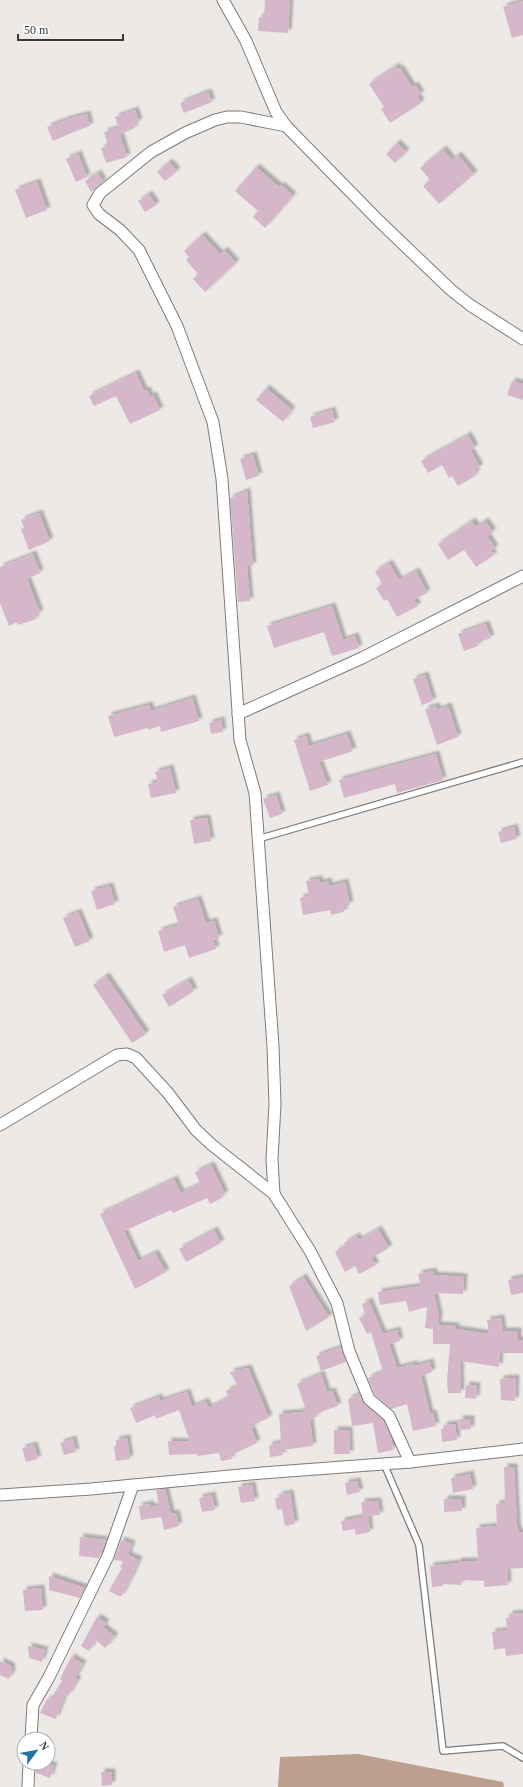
<svg xmlns="http://www.w3.org/2000/svg" width="523" height="1787" font-family="'Times New Roman',serif">
<style>
.forest{fill:#bc9f8c}
.building{fill:#d6b7ca;filter:url(#shadow)}
.lines{fill:none;stroke-linecap:round;stroke-linejoin:round}
.service-casing{stroke:#7e7b79;stroke-width:8}
.minor-casing{stroke:#7e7b79;stroke-width:13}
.service{stroke:#fff;stroke-width:5.5}
.minor{stroke:#fff;stroke-width:11}
</style>
<defs>
<filter id="shadow"><feDropShadow dx="3.5" dy="-3.5" stdDeviation="1" flood-color="#0004"/></filter>
</defs>
<rect width="100%" height="100%" fill="#ece9e7"/>
<!-- forest -->
<path class="forest" d="M358,1754L503,1782L504,1787H278L280,1757Z"/>
<!-- building -->
<g class="building">
<path d="M265,0H290L288,33L258,31L259,17L264,18Z"/>
<path d="M523,1V35L512,38L503,7Z"/>
<path d="M396,66L398,70L400,68L412,87L415,85L421,94L417,96L421,103L390,123L381,109L384,107L369,84Z"/>
<path d="M208,92L212,102L184,113L180,103Z"/>
<path d="M135,110L139,122L134,124L135,128L121,134L115,117Z"/>
<path d="M87,114L90,126L76,131L53,141L47,127L68,119Z"/>
<path d="M118,128L127,157L106,163L101,148L108,146L104,132Z"/>
<path d="M397,143L406,152L395,163L386,154Z"/>
<path d="M443,149L452,160L458,155L474,174L439,204L423,186L430,180L420,168Z"/>
<path d="M78,154L87,177L76,182L66,159Z"/>
<path d="M169,162L177,171L165,181L157,172Z"/>
<path d="M256,167L279,187L281,185L293,196L265,228L253,217L258,211L235,191Z"/>
<path d="M98,173L103,182L91,192L85,181Z"/>
<path d="M37,182L47,210L26,218L15,190Z"/>
<path d="M149,194L156,205L145,212L138,201Z"/>
<path d="M202,235L220,254L224,250L236,263L205,292L193,279L198,274L186,260L189,257L184,251Z"/>
<path d="M136,373L144,391L147,390L150,397L153,395L160,410L130,424L116,396L94,406L89,396Z"/>
<path d="M512,381L523,384V400L507,395Z"/>
<path d="M266,388L292,410L283,422L256,400Z"/>
<path d="M332,410L335,422L313,428L310,417Z"/>
<path d="M468,435L475,448L470,450L480,467L475,470L477,473L474,474L475,476L458,486L452,476L449,478L442,465L428,473L421,461Z"/>
<path d="M253,455L259,476L246,480L240,459Z"/>
<path d="M247,491L253,566H247L250,601L238,602L230,498Z"/>
<path d="M39,513L50,541L29,550L21,529L24,528L21,520Z"/>
<path d="M472,521L476,527L485,521L493,532L487,536L495,548L491,551L494,555L476,567L464,550L448,560L438,544Z"/>
<path d="M33,554L40,573L27,579L40,613L35,615L36,619L18,625L17,622L9,626L0,603V567Z"/>
<path d="M389,563L399,580L416,571L427,593L414,600L418,606L397,617L387,599L384,601L376,588L382,584L375,571Z"/>
<path d="M332,606L343,640L355,636L359,648L332,656L324,632L274,648L267,626Z"/>
<path d="M486,624L491,638L477,643L478,646L464,651L458,634Z"/>
<path d="M425,675L433,701L422,705L413,679Z"/>
<path d="M192,698L199,721L161,732L160,726L148,730V728L114,737L108,716L149,705L151,711Z"/>
<path d="M436,706L437,710L448,706L458,737L437,745L425,709Z"/>
<path d="M221,720L223,732L211,734L209,723Z"/>
<path d="M347,734L353,751L319,762L328,785L310,791L294,740L306,736L309,746Z"/>
<path d="M436,754L443,780L397,793L395,784L344,798L339,780Z"/>
<path d="M170,768L176,793L151,798L148,784L158,782L155,772Z"/>
<path d="M276,795L282,814L270,818L263,799Z"/>
<path d="M207,818L211,841L194,844L190,820Z"/>
<path d="M514,827L517,839L501,843L498,832Z"/>
<path d="M319,879L320,883L328,881L329,886L345,882L350,905L343,907L344,912L331,915L330,910L303,915L300,898L309,896L306,881Z"/>
<path d="M110,886L115,904L97,910L91,891Z"/>
<path d="M198,899L206,923L214,921L219,938L213,940L216,949L189,958L185,945L164,952L158,931L179,925L173,907Z"/>
<path d="M78,912L90,941L75,947L63,918Z"/>
<path d="M106,976L146,1034L132,1043L93,985Z"/>
<path d="M188,980L194,991L169,1007L162,995Z"/>
<path d="M211,1165L225,1194L221,1196L222,1198L210,1204L207,1198L173,1213L171,1210L124,1231L138,1261L155,1253L166,1272L135,1289L100,1214L174,1179L181,1193L200,1184L195,1172Z"/>
<path d="M378,1229L389,1248L371,1258L376,1265L359,1274L355,1266L345,1272L335,1252L345,1246L344,1243L356,1236L359,1240Z"/>
<path d="M214,1230L221,1243L186,1262L179,1249Z"/>
<path d="M433,1271L434,1275L464,1277L463,1294L434,1293L439,1316L438,1325L456,1326V1329L489,1334L487,1320L501,1318L503,1331H518V1340L523,1341V1353H500L499,1367L460,1361L461,1393H448L447,1380L450,1344H433V1329L425,1328L427,1307L409,1312L406,1301L380,1305L378,1292L421,1286L418,1274Z"/>
<path d="M303,1277L329,1317L306,1331L289,1286Z"/>
<path d="M523,1277V1293L511,1295L508,1280Z"/>
<path d="M369,1301L383,1334L397,1330L400,1341L389,1344L397,1368L414,1364V1366L430,1362L432,1372L421,1376L430,1414L433,1413L436,1426L413,1431L407,1404L391,1409L375,1395L368,1378L383,1372L371,1332L367,1334L359,1318L365,1315L362,1304Z"/>
<path d="M341,1347L346,1362L321,1371L316,1356Z"/>
<path d="M248,1368L269,1418L254,1424L255,1426L251,1428L257,1443L231,1455L232,1459L221,1461L219,1453L197,1456V1454L169,1455L168,1441L190,1442L179,1410L155,1419L156,1415L136,1423L130,1408L159,1397L160,1401L187,1392L192,1407L205,1401L209,1408L229,1397L226,1391L238,1386L230,1372Z"/>
<path d="M321,1374L327,1392L332,1391L338,1406L317,1413L318,1416L310,1419L313,1446L282,1450L283,1455L270,1457L269,1445L281,1443L279,1414L304,1412L302,1408L305,1407L297,1384Z"/>
<path d="M516,1378L515,1401L501,1400L500,1379Z"/>
<path d="M466,1385L477,1386L476,1399L465,1398Z"/>
<path d="M359,1394L364,1404L383,1420L391,1436L393,1450L378,1453L373,1423L352,1426L348,1399Z"/>
<path d="M459,1419H471V1429L460,1430Z"/>
<path d="M455,1424L457,1440L442,1442L441,1429H443L444,1425Z"/>
<path d="M334,1430H349L350,1454H334Z"/>
<path d="M127,1438L130,1459L116,1461L114,1446H116V1440Z"/>
<path d="M73,1439L76,1452L64,1455L60,1443Z"/>
<path d="M34,1445L38,1459L26,1462L22,1448Z"/>
<path d="M504,1467H514L517,1526L519,1533L523,1532V1568L507,1569L508,1585L484,1587V1581L462,1580L461,1585L443,1584V1586L432,1587L430,1566L458,1563V1561H478L476,1528L497,1526L496,1504L505,1503Z"/>
<path d="M470,1474L473,1489L453,1493L451,1478Z"/>
<path d="M357,1481L360,1492L347,1495L345,1483Z"/>
<path d="M252,1485L255,1501L241,1503L238,1487Z"/>
<path d="M165,1489L171,1514L176,1513L179,1526L164,1530L161,1517L141,1520L139,1506L150,1504L151,1507L159,1506L156,1490Z"/>
<path d="M290,1493L295,1524L285,1526L282,1509L277,1510L275,1498L280,1497L279,1495Z"/>
<path d="M212,1495L215,1510L202,1512L199,1498Z"/>
<path d="M444,1499H462V1511L444,1512Z"/>
<path d="M378,1501L380,1515L368,1516L370,1532L356,1535L355,1529L343,1531L341,1521L363,1517L361,1502Z"/>
<path d="M80,1537L106,1540L99,1558L79,1556Z"/>
<path d="M121,1540L132,1544L128,1555L139,1560L132,1576L121,1597L109,1591L122,1568L120,1567L123,1561L114,1560Z"/>
<path d="M49,1576L85,1588L80,1598L49,1590Z"/>
<path d="M41,1588L43,1610L25,1611L23,1590Z"/>
<path d="M523,1613V1654L506,1656L505,1648L494,1650L492,1632L507,1630L506,1618H509V1614Z"/>
<path d="M97,1617L106,1623L103,1627L115,1637L105,1648L96,1640L89,1651L81,1646Z"/>
<path d="M28,1646L45,1650L42,1662L29,1658Z"/>
<path d="M71,1657L83,1664L75,1678L78,1680L68,1696L65,1694L56,1719L40,1713L47,1699L50,1700L62,1681L60,1679Z"/>
<path d="M0,1661L11,1666L12,1672L9,1679L0,1675Z"/>
<path d="M36,1763H45L54,1766L50,1778L36,1773Z"/>
<path d="M101,1772H112V1785L102,1786Z"/>
</g>
<g class="lines">
<!-- service casing -->
<g class="service-casing">
<g id="service">
<path d="M258,839L523,762"/>
<path d="M384,1464L419,1545L443,1751L503,1746L523,1758"/>
</g>
</g>
<!-- minor casing -->
<g class="minor-casing">
<g id="minor">
<path d="M223,0L246,41L276,112L286,126"/>
<path d="M238,714L362,658L523,576"/>
<path d="M0,1125L117,1055L127,1054L136,1058L168,1093L196,1130L212,1145L274,1194L310,1251L337,1303L349,1351L369,1399L389,1416L410,1462"/>
<path d="M274,1194L272,1159L275,1104L273,1046L255,793L240,740L222,479L213,422L177,326L139,250L120,230L99,214L93,205L100,193L151,152L185,133L215,120L227,117H241L286,126L379,221L451,290L470,305L523,339"/>
<path d="M0,1495L91,1489L262,1473L410,1462L523,1449"/>
<path d="M31,1739L33,1705L49,1677L108,1556L133,1485"/>
<path d="M28,1787L29,1763"/>
</g>
</g>
<!-- service -->
<use href="#service" class="service"/>
<!-- minor -->
<use href="#minor" class="minor"/>
</g>
<!-- north arrow -->
<g transform="translate(36 1751) rotate(58)"><circle r="19" fill="#ffffff" stroke="#b1b0af"/>
<path d="M0-3L7 15L0 10L-7 15Z" fill="#1f74a4"/>
<text y="-6" font-size="11" font-weight="bold" text-anchor="middle" fill="#3b3938">N</text>
</g>
<!-- scale -->
<path d="M18 34v6h105v-6" fill="none" stroke="#3b3938" stroke-width="2"/>
<text x="24" y="34" font-size="12" fill="#3b3938" stroke="#ffffff" stroke-width="3" paint-order="stroke">50 m</text>
</svg>
